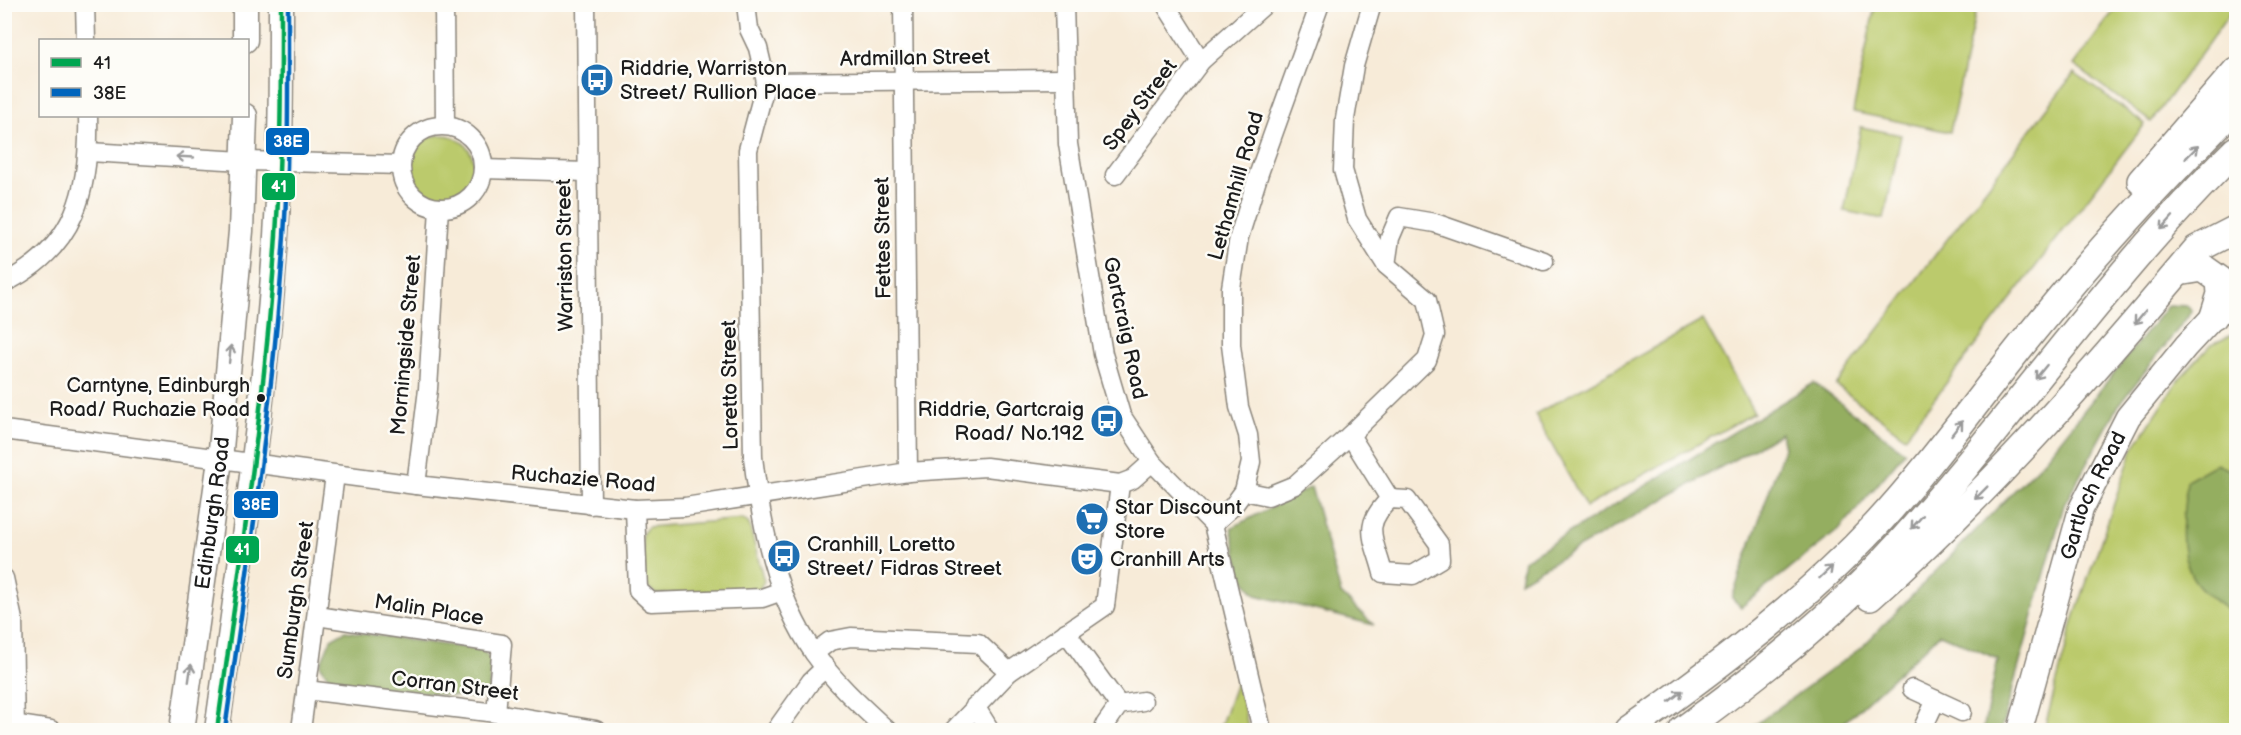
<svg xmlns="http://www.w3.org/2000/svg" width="2241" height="735" font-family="'Balsamiq Sans',sans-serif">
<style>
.green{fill:#bbca6c;stroke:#6c7344;stroke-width:1.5}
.forest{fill:#94ae60;stroke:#58653e;stroke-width:1.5}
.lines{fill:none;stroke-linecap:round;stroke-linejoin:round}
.minor-casing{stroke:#8a847a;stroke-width:21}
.major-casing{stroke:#8a847a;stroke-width:27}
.highway-casing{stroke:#8a847a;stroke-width:30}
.minor{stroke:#fff;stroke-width:18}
.major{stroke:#fff;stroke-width:24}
.highway{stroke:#fff;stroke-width:27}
.bus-1-casing{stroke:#fdfcf7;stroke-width:9}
.bus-2-casing{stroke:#fdfcf7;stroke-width:9}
.bus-1{stroke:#00a651;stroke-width:4.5}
.bus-2{stroke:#0065bd;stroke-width:4.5}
.oneway{stroke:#999}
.bus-dot{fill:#1c1c1c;stroke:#fdfcf7;stroke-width:2}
.labels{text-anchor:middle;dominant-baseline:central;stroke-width:5;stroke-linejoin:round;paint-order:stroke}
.bus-label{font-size:20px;fill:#1c1c1c;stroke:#fdfcf7;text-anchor:end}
.street-label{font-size:21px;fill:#1c1c1c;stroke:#fdfcf7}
.poi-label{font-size:21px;fill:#1c1c1c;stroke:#fdfcf7;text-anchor:start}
.line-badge{stroke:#fdfcf7;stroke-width:2}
.badge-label{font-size:16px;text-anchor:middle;font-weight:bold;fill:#fff}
</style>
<rect width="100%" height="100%" fill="#fdfcf7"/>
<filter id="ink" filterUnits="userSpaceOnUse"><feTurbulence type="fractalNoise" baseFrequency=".0167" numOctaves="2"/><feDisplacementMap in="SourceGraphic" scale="12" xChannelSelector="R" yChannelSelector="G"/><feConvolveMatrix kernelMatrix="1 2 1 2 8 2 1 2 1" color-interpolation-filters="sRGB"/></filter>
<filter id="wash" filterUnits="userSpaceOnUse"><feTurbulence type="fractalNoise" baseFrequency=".008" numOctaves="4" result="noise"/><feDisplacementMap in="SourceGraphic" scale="24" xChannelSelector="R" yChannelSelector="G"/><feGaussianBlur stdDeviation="1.35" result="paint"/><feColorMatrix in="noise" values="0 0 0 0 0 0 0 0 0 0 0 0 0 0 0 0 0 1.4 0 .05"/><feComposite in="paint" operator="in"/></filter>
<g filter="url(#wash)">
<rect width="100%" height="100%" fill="#f7ebd8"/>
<!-- green -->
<g class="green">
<path d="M1875,5H1977L1950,132L1853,112Z"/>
<path d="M2118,5H2236L2151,122L2074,65Z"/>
<path d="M2074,73L2145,124L1905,437L1836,385Z"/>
<path d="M1861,127L1901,135L1884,219L1844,211Z"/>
<circle cx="442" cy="167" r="32"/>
<path d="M1703,320L1754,413L1586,507L1535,414Z"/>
<path d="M2236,333V730H2044L2073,621L2133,449L2179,379L2212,344Z"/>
<path d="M743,519L749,524L764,581L759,590L656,594L645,585L642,534L648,527Z"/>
<path d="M1237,680L1249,730H1219Z"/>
</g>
<!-- forest -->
<g class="forest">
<path d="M2168,305L2188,306L2192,311L2119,405L2064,505L2001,730H1983L1998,659L1940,634L1836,730H1748L1862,647L2046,458Z"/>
<path d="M1814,383L1905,452L1841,528L1741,607L1732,598L1784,448L1781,433L1520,581L1524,560Z"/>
<path d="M2217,463L2236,474V617C2222,605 2197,590 2190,572C2177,543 2184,511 2187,480Z"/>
<path d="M1311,487L1341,594L1374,625L1256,595L1242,577L1231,528Z"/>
<path d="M345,631L482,650L491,659L489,694L480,699L332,682L320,665L331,639Z"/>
</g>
</g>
<g filter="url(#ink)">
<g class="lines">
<!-- minor casing -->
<g class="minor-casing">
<g id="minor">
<path d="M85,4L86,40"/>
<path d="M444,4L445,125"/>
<path d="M586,4L591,505"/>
<path d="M746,4L749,29L758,48L766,82L748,150L753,457C761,524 775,597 814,653C834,682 862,707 887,730"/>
<path d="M903,4L908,472"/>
<path d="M1064,4L1068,144L1103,354L1121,415L1152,462L1213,524L1262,730"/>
<path d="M1165,4L1201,61"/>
<path d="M766,82L1064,79"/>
<circle cx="442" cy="167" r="41"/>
<path d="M89,152L243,161L401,165"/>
<path d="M483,169L587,172"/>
<path d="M1115,175L1201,61L1265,4"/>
<path d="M1386,265L1390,238L1399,217L1435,223L1544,261"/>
<path d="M4,283C76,248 90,189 88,116"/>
<path d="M4,430L416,485L635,509L685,507L908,472L986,467L1120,484L1133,479L1152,462"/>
<path d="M1350,435L1390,499"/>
<path d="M416,485L428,389L439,208"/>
<path d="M1244,491L1268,496L1295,485L1350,435L1427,360L1435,335L1427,300L1386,265L1357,219L1343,170L1345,119L1354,66L1372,4"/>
<path d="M1390,499L1407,500L1439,544L1440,559L1413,575L1383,573C1374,538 1361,526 1390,499Z"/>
<path d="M635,509L638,590L651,602L762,598L782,591"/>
<path d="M1213,524L1233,506L1244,491L1251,462L1248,435L1239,407L1231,345V288L1239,237L1259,173L1320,4"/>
<path d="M4,578L13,620L15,730"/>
<path d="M317,616L502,644L496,713"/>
<path d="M1066,632L1119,705"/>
<path d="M814,653L830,641L851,637L978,643L1009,672"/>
<path d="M1912,689L1962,712"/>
<path d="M306,690L496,713L596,730"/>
<path d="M975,706L990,730"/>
<path d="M6,723L51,730"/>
<path d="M1105,725L1119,705L1143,701"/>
<path d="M301,730L335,475"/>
<path d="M776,730L811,681L826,667"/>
<path d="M954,730L1009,672L1105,606L1120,484"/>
<path d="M1922,730L1936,700"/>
</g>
</g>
<!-- major casing -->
<g class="major-casing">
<g id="major">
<path d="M245,4V40"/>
<path id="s1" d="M182,730L220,460L241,231L245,116"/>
<path d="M217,730C240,566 265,402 276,236C281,159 281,81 281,4"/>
<path id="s2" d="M2020,730L2081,509L2128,417L2186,346L2214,316L2236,297"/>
</g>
</g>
<!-- highway casing -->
<g class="highway-casing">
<g id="highway">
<path d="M2141,181L2236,71"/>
<path d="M2178,272L2203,268L2220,280L2221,294L2214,316"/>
<path d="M1870,597C1991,491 2094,372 2197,249L2236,229"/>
<path d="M1629,730C1715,669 1803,603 1876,525C1937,459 1989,383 2047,314C2106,241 2170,173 2236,107"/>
<path d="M1683,730C1756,677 1829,620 1890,554C2010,423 2109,274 2236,150"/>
</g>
</g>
<!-- minor -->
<use href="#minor" class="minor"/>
<!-- major -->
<use href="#major" class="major"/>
<!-- highway -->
<use href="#highway" class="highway"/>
<!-- bus-1 casing -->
<g class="bus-1-casing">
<path id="bus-1" d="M217,730C240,566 265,401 276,235C281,159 281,81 281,4"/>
</g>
<!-- bus-2 casing -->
<g class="bus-2-casing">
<path id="bus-2" d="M225,730C248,566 273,401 284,236C289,159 288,82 288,4"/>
</g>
<!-- bus-1 -->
<use href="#bus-1" class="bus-1"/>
<!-- bus-2 -->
<use href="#bus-2" class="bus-2"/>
</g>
<!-- one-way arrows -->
<defs><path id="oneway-shaft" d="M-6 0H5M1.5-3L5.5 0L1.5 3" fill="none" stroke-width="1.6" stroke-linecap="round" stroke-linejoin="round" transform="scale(1.5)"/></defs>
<g class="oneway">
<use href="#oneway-shaft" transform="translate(2192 152) rotate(-45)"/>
<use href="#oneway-shaft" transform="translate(185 157) rotate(-177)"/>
<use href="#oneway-shaft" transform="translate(2167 223) rotate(132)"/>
<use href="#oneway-shaft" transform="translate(2140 317) rotate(130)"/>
<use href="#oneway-shaft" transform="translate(230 354) rotate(-84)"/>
<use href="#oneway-shaft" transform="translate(2041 372) rotate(129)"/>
<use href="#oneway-shaft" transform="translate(1957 428) rotate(-52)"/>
<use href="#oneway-shaft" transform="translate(1981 493) rotate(135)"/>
<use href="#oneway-shaft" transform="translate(1917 522) rotate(131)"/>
<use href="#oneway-shaft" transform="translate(1826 572) rotate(-43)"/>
<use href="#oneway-shaft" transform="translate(190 673) rotate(-82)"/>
<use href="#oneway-shaft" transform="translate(1676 696) rotate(-38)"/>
</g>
</g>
<!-- icons -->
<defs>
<g id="bus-disc" transform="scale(1.725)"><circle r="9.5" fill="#1f6fb2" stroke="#fdfcf7"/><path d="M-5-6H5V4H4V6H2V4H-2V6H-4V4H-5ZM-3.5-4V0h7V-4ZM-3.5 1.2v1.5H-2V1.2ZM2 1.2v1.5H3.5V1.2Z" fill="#fff"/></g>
<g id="supermarket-disc" transform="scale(1.725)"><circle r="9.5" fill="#1f6fb2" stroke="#fdfcf7"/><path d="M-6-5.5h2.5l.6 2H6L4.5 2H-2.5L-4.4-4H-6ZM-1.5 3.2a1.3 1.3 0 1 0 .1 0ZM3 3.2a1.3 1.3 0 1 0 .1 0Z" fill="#fff"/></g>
<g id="theatre-disc" transform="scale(1.725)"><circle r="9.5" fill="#1f6fb2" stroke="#fdfcf7"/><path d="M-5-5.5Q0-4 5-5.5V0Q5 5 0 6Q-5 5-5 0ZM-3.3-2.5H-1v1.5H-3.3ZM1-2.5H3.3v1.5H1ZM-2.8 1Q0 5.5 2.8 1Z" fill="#fff"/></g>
</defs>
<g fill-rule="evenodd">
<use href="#bus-disc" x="597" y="80"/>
<use href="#bus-disc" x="1107" y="421"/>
<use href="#supermarket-disc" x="1092" y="519"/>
<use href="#bus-disc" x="784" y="556"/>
<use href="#theatre-disc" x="1087" y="559"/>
</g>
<!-- markers -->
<circle class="bus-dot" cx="261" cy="398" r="5"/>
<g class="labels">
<!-- bus labels -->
<g class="bus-label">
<text x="250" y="386">Carntyne, Edinburgh<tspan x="250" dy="24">Road/ Ruchazie Road</tspan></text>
</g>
<!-- street labels -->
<g class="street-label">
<text transform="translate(915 58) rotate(-1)">Ardmillan Street</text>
<text transform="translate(1140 105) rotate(-53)">Spey Street</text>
<text transform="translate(1236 186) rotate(-74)">Lethamhill Road</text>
<text transform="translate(883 238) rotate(-91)">Fettes Street</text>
<text transform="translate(565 255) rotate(-91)">Warriston Street</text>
<text transform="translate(1125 328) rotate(78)">Gartcraig Road</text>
<text transform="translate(406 345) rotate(-85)">Morningside Street</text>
<text transform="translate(730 385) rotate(-91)">Loretto Street</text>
<text transform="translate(583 479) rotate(5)">Ruchazie Road</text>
<text stroke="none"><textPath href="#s2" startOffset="246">Gartloch Road</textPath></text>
<text stroke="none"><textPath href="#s1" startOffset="219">Edinburgh Road</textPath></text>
<text transform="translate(296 600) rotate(-82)">Sumburgh Street</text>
<text transform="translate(429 610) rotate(9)">Malin Place</text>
<text transform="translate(455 686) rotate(7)">Corran Street</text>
</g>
<!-- poi labels -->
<g class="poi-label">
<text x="620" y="68">Riddrie, Warriston<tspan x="620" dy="24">Street/ Rullion Place</tspan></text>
<text x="1084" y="409" text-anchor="end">Riddrie, Gartcraig<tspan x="1084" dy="24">Road/ No.192</tspan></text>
<text x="1115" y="507">Star Discount<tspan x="1115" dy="24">Store</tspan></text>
<text x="807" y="544">Cranhill, Loretto<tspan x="807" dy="24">Street/ Fidras Street</tspan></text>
<text x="1110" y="559">Cranhill Arts</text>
</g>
</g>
<g class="line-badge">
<rect x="265" y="127" width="45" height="29" rx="6" fill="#0065bd"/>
<rect x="261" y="172" width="35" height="29" rx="6" fill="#00a651"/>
<rect x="233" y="490" width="46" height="29" rx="6" fill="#0065bd"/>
<rect x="225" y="535" width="35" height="29" rx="6" fill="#00a651"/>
</g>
<g class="badge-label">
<text x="288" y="147">38E</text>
<text x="279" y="192">41</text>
<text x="256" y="510">38E</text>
<text x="242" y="555">41</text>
</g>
<!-- margin -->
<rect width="2241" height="735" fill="none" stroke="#fdfcf7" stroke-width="24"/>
<!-- legend -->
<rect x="39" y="39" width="210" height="78" fill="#fdfcf7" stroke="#a3a29f" stroke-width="1.5"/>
<rect x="51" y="58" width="30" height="9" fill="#00a651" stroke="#a3a29f" stroke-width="1.5"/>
<text x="93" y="69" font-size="18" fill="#1c1c1c">41</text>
<rect x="51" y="88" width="30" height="9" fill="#0065bd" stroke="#a3a29f" stroke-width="1.5"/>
<text x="93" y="99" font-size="18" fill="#1c1c1c">38E</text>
</svg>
